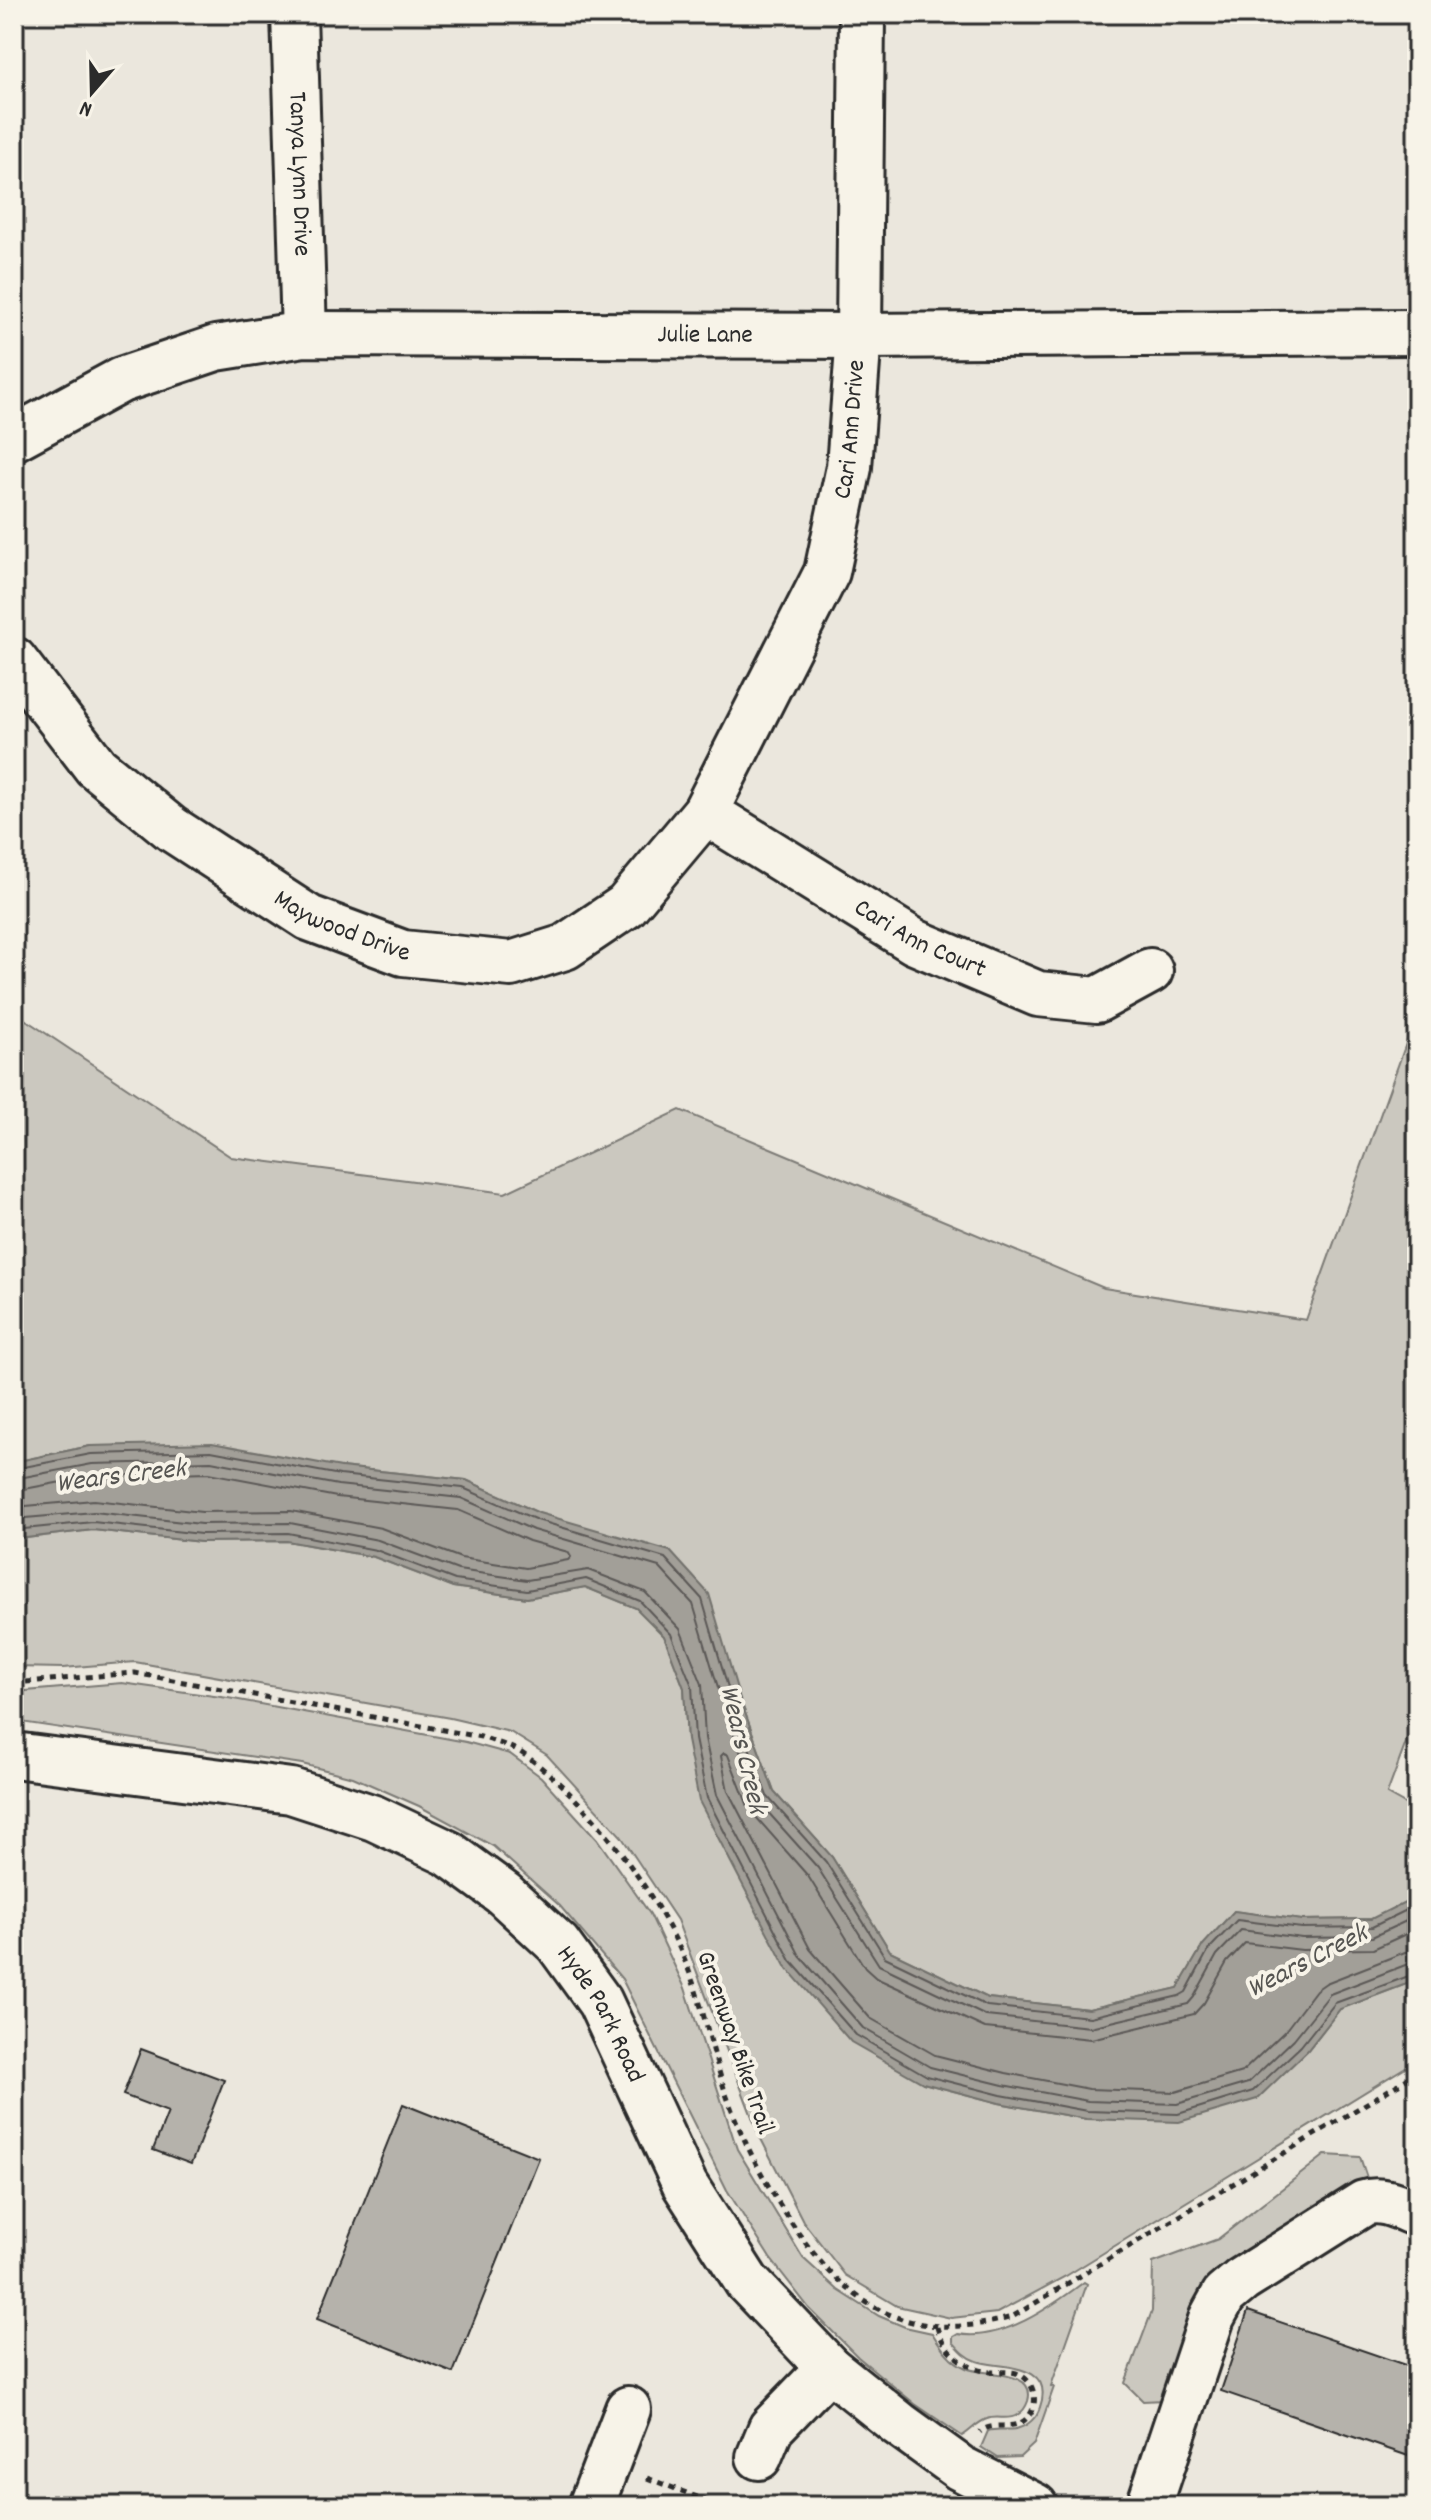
<svg xmlns="http://www.w3.org/2000/svg" width="1431" height="2520" font-family="Dekko,sans-serif">
<style>
.green{fill:#cbc8bf;stroke:#7b7a75;stroke-width:2}
.water{fill:#a29f98;stroke:#72716c;stroke-width:2}
.lines{fill:none;stroke-linecap:round;stroke-linejoin:round}
.shore{stroke:#5b5957;stroke-width:2}
.building{fill:#b5b2ab;stroke:#2b2b2b;stroke-width:2}
.minor-casing{stroke:#2b2b2b;stroke-width:50}
.path{stroke:#2b2b2b;stroke-width:5;stroke-dasharray:6 6;stroke-linecap:butt}
.minor{stroke:#f7f3e8;stroke-width:44}
.labels{text-anchor:middle;dominant-baseline:central;stroke-width:8;stroke-linejoin:round;paint-order:stroke}
.street-label{font-size:26px;fill:#2b2b2b;stroke:#f7f3e8}
.water-label{font-size:28px;font-style:italic;fill:#555451;stroke:#f7f3e8}
</style>
<rect width="100%" height="100%" fill="#ebe7dd"/>
<filter id="ink" filterUnits="userSpaceOnUse"><feTurbulence type="fractalNoise" baseFrequency=".0125" numOctaves="2"/><feDisplacementMap in="SourceGraphic" scale="16" xChannelSelector="R" yChannelSelector="G"/><feConvolveMatrix kernelMatrix="1 2 1 2 8 2 1 2 1" color-interpolation-filters="sRGB"/></filter>
<g filter="url(#ink)">
<!-- green -->
<g class="green">
<path d="M14,1012L231,1157L505,1193L680,1110L1104,1288L1306,1320L1417,1013V1713L1387,1794L1417,1811V1896L1372,1919L1302,1920L1234,1911L1203,1945L1178,1988L1089,2009L988,1998L890,1951L832,1857L774,1792L740,1699L539,1513L466,1480L341,1467L90,1446L14,1462Z"/>
<path d="M93,1530L201,1542L287,1541L374,1557L453,1587L527,1598L585,1587L636,1608L664,1636L684,1688L687,1740L923,2083L999,2103L1086,2119L1307,2051L1340,2009L1417,1980V2060L1066,2276L997,2313L951,2318L897,2306L845,2275L803,2221L759,2135L677,1920L621,1836L547,1755L510,1732L450,1718L135,1662L63,1668L14,1667V1537L26,1538Z"/>
<path d="M122,1683L228,1698L466,1742L510,1754L541,1777L597,1839L650,1914L685,1988L737,2149L803,2258L838,2290L879,2316L905,2327L932,2333C941,2347 950,2361 966,2368C983,2376 1037,2369 1028,2401C1026,2407 1023,2412 1017,2415C1008,2421 997,2415 987,2419C977,2422 971,2431 962,2436L915,2404L858,2357L809,2308L770,2258L727,2190L622,1979L560,1906L493,1846L419,1806L353,1777L302,1764L14,1721V1692Z"/>
<path d="M1325,2155L1360,2157L1369,2184L1245,2261L1164,2400L1143,2401L1125,2383L1152,2311L1153,2263L1218,2239Z"/>
<path d="M1084,2282L1087,2284L1051,2386L1054,2387L1034,2444L1020,2457L998,2458L981,2447L988,2431C999,2427 1009,2432 1019,2428C1029,2425 1037,2417 1040,2407C1056,2361 997,2369 977,2361C966,2357 960,2350 953,2342V2337L958,2334C1002,2342 1051,2307 1084,2282Z"/>
</g>
<!-- water -->
<path class="water" d="M212,1443L341,1467L466,1480L539,1513L670,1551L709,1594L740,1699L774,1792L832,1857L890,1951L988,1998L1089,2009L1178,1988L1203,1945L1234,1911L1302,1920L1371,1919L1417,1896V1980L1340,2009L1307,2051L1257,2099L1179,2122L1086,2119L999,2103L923,2083L851,2042L785,1966L699,1801L687,1740L684,1688L664,1636L636,1608L585,1587L527,1598L453,1587L374,1557L287,1541L201,1542L93,1530L26,1538L14,1537V1462L90,1446Z"/>
<g class="lines">
<!-- shore -->
<g class="shore">
<path d="M14,1469L91,1454L211,1451L340,1475L463,1488L537,1520L665,1558L702,1599L732,1701L767,1796L826,1862L885,1957L987,2006L1090,2017L1179,1996L1186,1992L1209,1949L1237,1920L1302,1928L1372,1927L1417,1905"/>
<path d="M14,1479L92,1464L211,1461L338,1485L461,1498L533,1530L659,1567L693,1604L723,1704L758,1801L818,1868L879,1965L986,2016L1090,2027L1188,2004L1194,1997L1217,1955L1241,1930L1302,1938L1372,1937L1417,1916"/>
<path d="M14,1491L93,1476L209,1473L337,1497L458,1510L529,1541L568,1552L571,1557L568,1560L526,1568L461,1558L381,1528L291,1511L202,1512L94,1500L14,1507"/>
<path d="M14,1519L94,1512L201,1524L290,1523L378,1540L458,1570L527,1580L588,1570L645,1592L680,1629L702,1684L705,1738L717,1795L800,1956L863,2028L930,2067L1003,2085L1088,2101L1177,2104L1248,2083L1294,2039L1330,1994L1408,1964L1417,1963"/>
<path d="M14,1530L93,1522L201,1534L288,1533L376,1550L455,1580L527,1590L586,1579L640,1601L671,1634L692,1686L695,1739L707,1798L791,1961L856,2035L927,2076L1001,2095L1087,2111L1178,2114L1253,2091L1301,2046L1335,2003L1417,1973"/>
<path d="M1417,1929L1373,1949L1302,1950L1245,1943L1227,1962L1204,2003L1194,2014L1091,2039L985,2028L876,1978L865,1968L808,1876L749,1809L728,1755L724,1753L721,1756L728,1791L810,1949L870,2018L935,2055L1006,2073L1089,2089L1175,2092L1242,2072L1285,2031L1316,1990L1326,1983L1405,1952L1417,1951"/>
</g>
</g>
<!-- building -->
<g class="building">
<path d="M141,2049L224,2080L191,2164L153,2150L168,2112L123,2095Z"/>
<path d="M403,2104L539,2158L453,2373L317,2319Z"/>
<path d="M1248,2311L1417,2369V2459L1221,2391Z"/>
</g>
<g class="lines">
<!-- minor casing -->
<g class="minor-casing">
<g id="minor">
<path id="s1" d="M294,14L304,334"/>
<path id="s2" d="M14,438L121,380L216,348L304,334L859,336L1417,332"/>
<path id="s3" d="M14,660L96,767L172,829L309,918L403,953L511,964L565,947L626,906L705,812L827,572L849,467L859,336L862,14"/>
<path id="s4" d="M705,812L915,942L1038,994L1097,1000L1150,971"/>
<path id="s5" d="M14,1755L291,1791L374,1818L448,1853L504,1894L558,1944L600,2002L685,2185L747,2282L829,2368L899,2424L960,2468L1035,2506"/>
<path d="M759,2457L771,2428L829,2368"/>
<path d="M591,2506L628,2409"/>
<path d="M1149,2506L1212,2317L1224,2295L1242,2280L1364,2203C1382,2197 1400,2207 1417,2214"/>
</g>
</g>
<!-- path -->
<g class="path">
<path d="M14,1683L135,1673L481,1737C494,1742 509,1745 520,1752C581,1791 654,1889 682,1954C701,1997 710,2043 724,2088C738,2130 758,2171 782,2208C838,2299 902,2348 1012,2317L1417,2073"/>
<path d="M937,2327C943,2351 966,2370 991,2372C999,2372 1008,2371 1016,2373C1035,2379 1041,2405 1026,2419C1012,2432 994,2420 980,2432"/>
<path d="M647,2478L721,2506"/>
</g>
<!-- minor -->
<use href="#minor" class="minor"/>
</g>
</g>
<g class="labels">
<!-- street labels -->
<g class="street-label">
<text stroke="none"><textPath href="#s1" startOffset="160">Tanya Lynn Drive</textPath></text>
<text stroke="none"><textPath href="#s2" startOffset="712">Julie Lane</textPath></text>
<text stroke="none"><textPath href="#s3" startOffset="1272">Cari Ann Drive</textPath></text>
<text stroke="none"><textPath href="#s3" startOffset="430">Maywood Drive</textPath></text>
<text stroke="none"><textPath href="#s4" startOffset="250">Cari Ann Court</textPath></text>
<text stroke="none"><textPath href="#s5" startOffset="674">Hyde Park Road</textPath></text>
<text transform="translate(734 2043) rotate(71)">Greenway Bike Trail</text>
</g>
<!-- water labels -->
<g class="water-label">
<text transform="translate(121 1478) rotate(-7)">Wears Creek</text>
<text transform="translate(741 1750) rotate(77)">Wears Creek</text>
<text transform="translate(1308 1963) rotate(-27)">Wears Creek</text>
</g>
</g>
<!-- margin -->
<rect width="1431" height="2520" fill="none" stroke="#f7f3e8" stroke-width="48"/>
<rect x="24" y="24" width="1383" height="2472" fill="none" stroke="#2b2b2b" stroke-width="3" filter="url(#ink)"/>
<!-- north arrow -->
<g transform="translate(92 92) rotate(200)" stroke="#f7f3e8" stroke-width="6" paint-order="stroke">
<path d="M0-6L14 30L0 20L-14 30Z" fill="#2b2b2b"/>
<text y="-12" font-size="22" font-weight="bold" text-anchor="middle" fill="#2b2b2b">N</text>
</g>
</svg>
